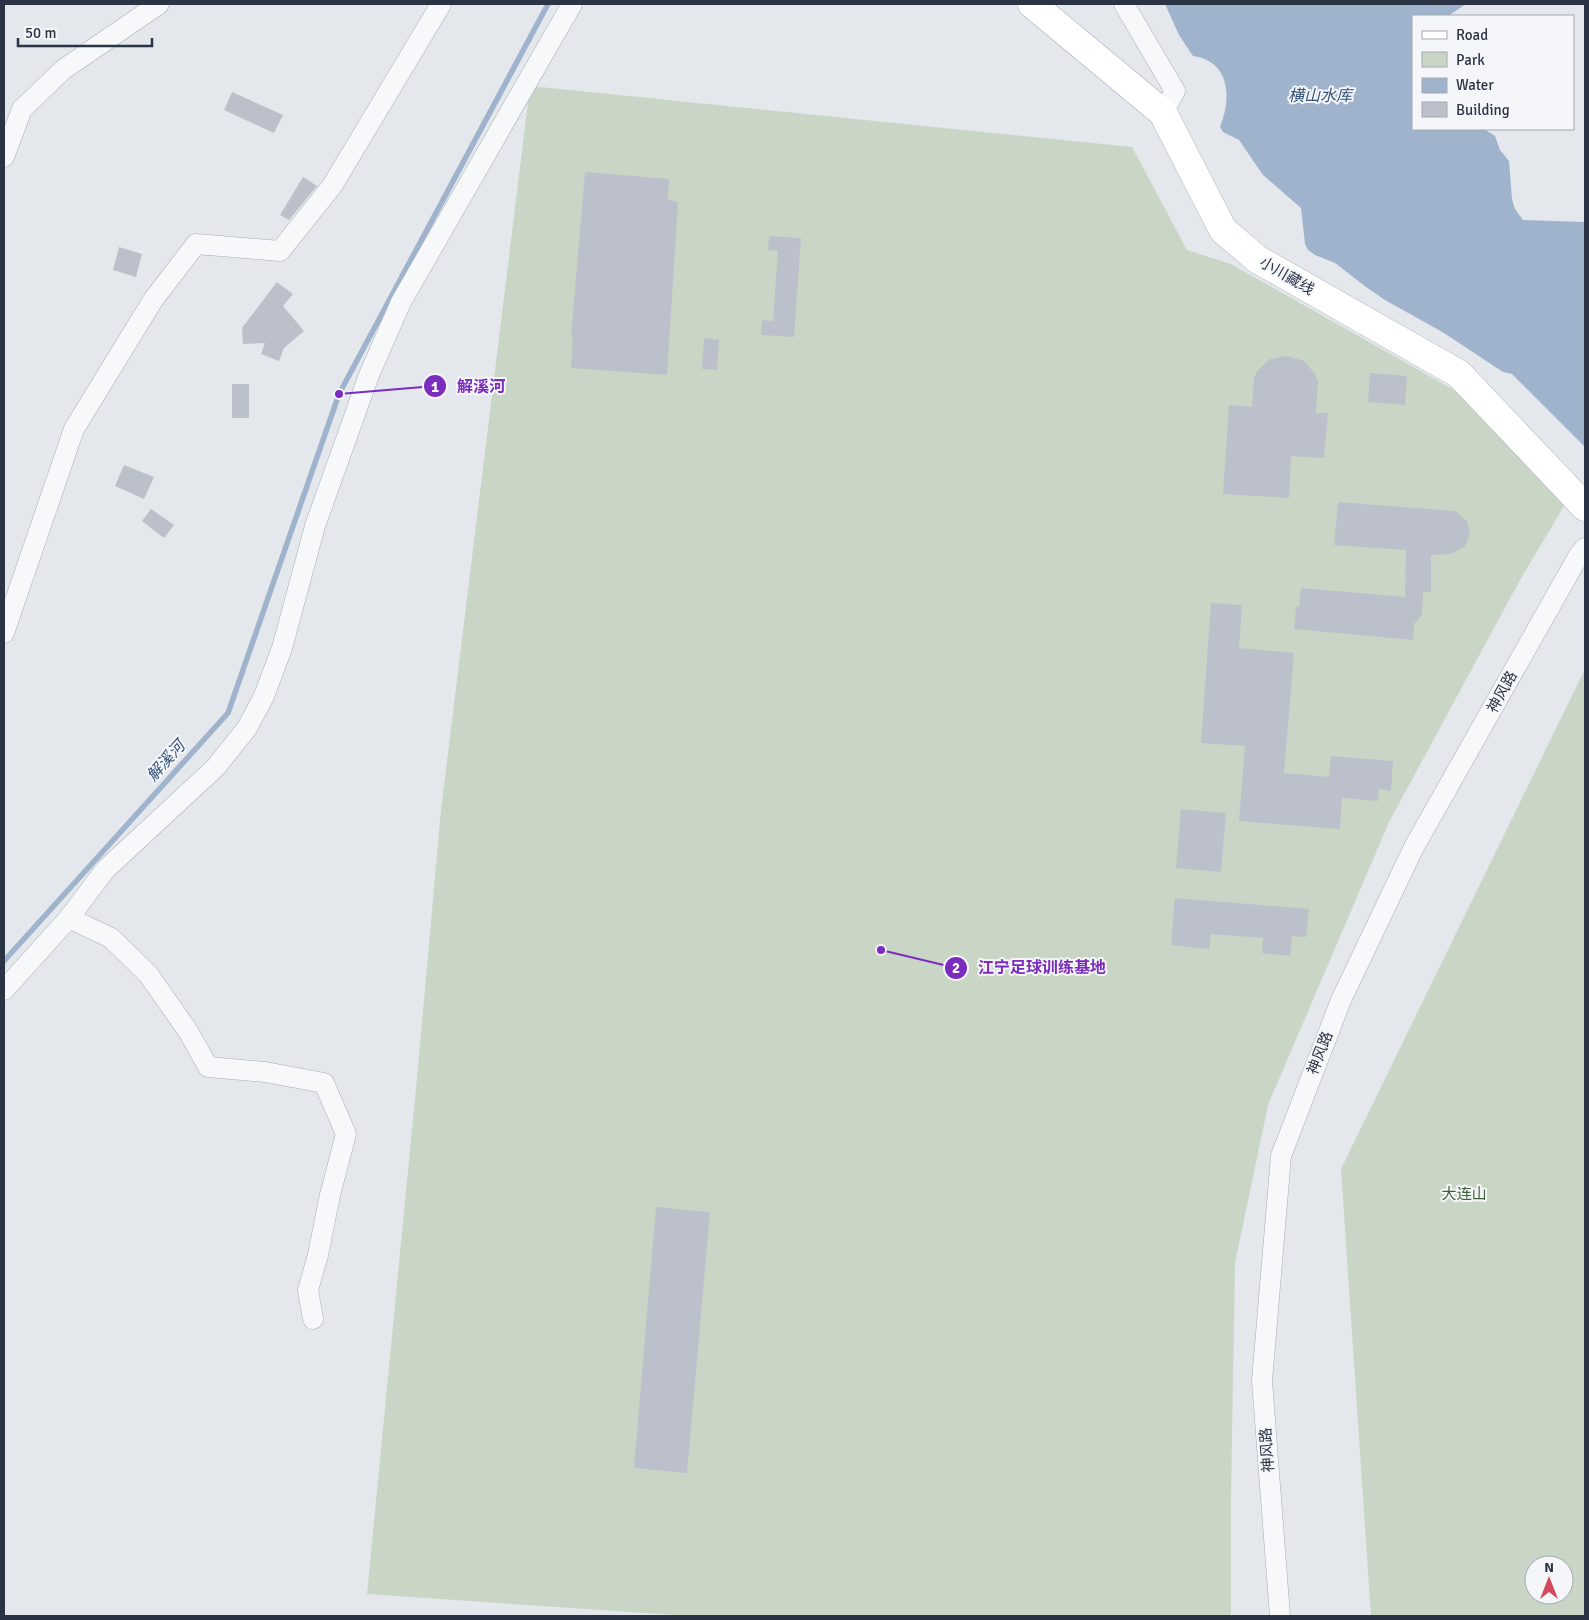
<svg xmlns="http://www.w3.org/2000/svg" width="1589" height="1620" font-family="Signika,'Noto Sans SC',sans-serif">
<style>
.green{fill:#c9d6c5;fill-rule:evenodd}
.water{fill:#9fb4cc}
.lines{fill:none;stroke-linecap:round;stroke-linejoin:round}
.stream{stroke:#9fb4cc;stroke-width:5.5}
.building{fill:#bbc0ca}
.street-casing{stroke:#a9aeb7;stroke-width:21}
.secondary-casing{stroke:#a9aeb7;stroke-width:29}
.street{stroke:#f7f8fa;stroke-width:20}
.secondary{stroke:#fff;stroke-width:28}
.labels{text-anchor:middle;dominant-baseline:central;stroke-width:4;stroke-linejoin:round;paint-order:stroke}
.street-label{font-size:15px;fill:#2b3445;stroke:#f4f6f9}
.park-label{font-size:15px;fill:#3f6138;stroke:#f4f6f9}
.water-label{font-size:16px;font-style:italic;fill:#34527a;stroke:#f4f6f9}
.leader{fill:none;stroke:#7b2cbf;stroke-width:2}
.callout-dot{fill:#7b2cbf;stroke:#f4f6f9;stroke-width:2}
.mark-label{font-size:15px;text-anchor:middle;font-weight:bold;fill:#fff}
.callout-label{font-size:16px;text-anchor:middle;font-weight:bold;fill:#7b2cbf;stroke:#f4f6f9;stroke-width:4;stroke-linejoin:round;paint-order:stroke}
</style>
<rect width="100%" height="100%" fill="#e4e7ec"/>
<!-- green -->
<g class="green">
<path d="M530,86L1132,147L1187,250L1231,264L1463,395L1564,506L1520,580L1389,822L1268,1105L1235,1263L1231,1496V1616H689L367,1594L417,1078L441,810Z"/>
<path d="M1585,669V1616H1371L1341,1169ZM1534,1565H1564V1595H1534Z"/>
</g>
<!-- water -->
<path class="water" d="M1165,4H1466L1448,16H1413V129H1484L1495,136L1500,150L1509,161L1512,199L1515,209L1523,220L1585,222V447L1512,374L1503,372L1444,333L1385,300L1366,287L1335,263L1315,255L1308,250L1305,244L1301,208L1263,175L1239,140L1223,132L1220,127C1232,98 1230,61 1193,56L1179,35Z"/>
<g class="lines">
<!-- stream -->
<path class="stream" d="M4,961L228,713L339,394L548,4"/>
</g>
<!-- building -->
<g class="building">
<path d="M232,92L283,115L274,133L224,110Z"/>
<path d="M585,172L669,179L668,200L678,202L667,375L571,368L573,337H571Z"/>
<path d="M303,177L317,186L289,220L280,215Z"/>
<path d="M769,236L801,238L794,337L761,335L762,320L773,321L778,251L768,250Z"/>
<path d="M119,247L142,254L136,277L113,270Z"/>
<path d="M277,282L293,294L283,306L304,331L284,348L279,361L261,354L265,343L243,344L242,328Z"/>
<path d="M704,338L719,340L717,370L702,369Z"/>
<path d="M1287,356L1304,361L1315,374L1318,382L1316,413H1328L1324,458L1291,456L1289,498L1223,494L1229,405L1252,407L1254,378L1257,371L1270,359Z"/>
<path d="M1370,373L1407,376L1405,405L1368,402Z"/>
<rect x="232" y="384" width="17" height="34"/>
<path d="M124,465L154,477L144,499L115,486Z"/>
<path d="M1338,502L1455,511L1467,521L1470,534L1465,546L1451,554L1431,555V592H1423L1422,615L1414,624L1413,640L1294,629L1296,607H1299L1301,588L1405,597L1406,550L1334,545Z"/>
<path d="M151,509L174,525L164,538L142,521Z"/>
<path d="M1211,603L1242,605L1239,648L1294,653L1284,773L1329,777L1331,756L1393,761L1391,791L1379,789L1378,801L1342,798L1340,829L1239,821L1245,746L1201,743Z"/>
<path d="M1181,809L1226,813L1221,872L1176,868Z"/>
<path d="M1175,898L1309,909L1306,937L1292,936L1290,956L1262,953L1263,938L1211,934L1209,949L1171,945Z"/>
<path d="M656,1207L710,1212L687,1473L634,1468Z"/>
</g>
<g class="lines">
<!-- street casing -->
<g class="street-casing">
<g id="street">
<path d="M1124,4L1175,91L1163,113"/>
<path d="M4,157L22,109L64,69L159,4"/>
<path d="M4,633L74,429L153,300L196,244L280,251L332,186L441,4"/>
<path d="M69,918L111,938L148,974L188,1031L208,1067L265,1072L324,1083L346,1134L330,1195L318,1255L308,1290L313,1319"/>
<path d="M4,990L69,918L105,870L216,767L247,728L264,696L282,648L315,526L369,375L401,302L572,4"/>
<path d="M1280,1616L1262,1381L1281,1156L1341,1000L1414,847L1579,555L1585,548"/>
</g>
</g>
<!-- secondary casing -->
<g class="secondary-casing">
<path id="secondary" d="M1032,4L1163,113L1223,230L1257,259L1459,374L1585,507"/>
</g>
<!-- street -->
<use href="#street" class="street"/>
<!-- secondary -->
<use href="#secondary" class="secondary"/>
</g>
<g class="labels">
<!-- street labels -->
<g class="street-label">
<text transform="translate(1287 276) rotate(30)">小川藏线</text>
<text transform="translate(1502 692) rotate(-61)">神风路</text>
<text transform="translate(1320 1053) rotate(-69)">神风路</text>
<text transform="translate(1267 1450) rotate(-94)">神风路</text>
</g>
<!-- park labels -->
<g class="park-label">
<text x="1464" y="1194">大连山</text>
</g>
<!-- water labels -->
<g class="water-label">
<text x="1320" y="96">横山水库</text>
<text transform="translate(166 761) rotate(-48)">解溪河</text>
</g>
</g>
<!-- callouts -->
<path class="leader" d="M339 394L435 386M881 950L956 968"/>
<g class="callout-dot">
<circle cx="339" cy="394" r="5"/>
<circle cx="881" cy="950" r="5"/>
<circle cx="435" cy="386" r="12"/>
<circle cx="956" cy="968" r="12"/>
</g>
<g class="mark-label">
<text x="435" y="392">1</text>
<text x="956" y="973">2</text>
</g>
<g class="callout-label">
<text x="481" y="392">解溪河</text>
<text x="1042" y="973">江宁足球训练基地</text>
</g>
<!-- border -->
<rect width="1589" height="1620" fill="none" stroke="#2b3445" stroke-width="10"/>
<!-- legend -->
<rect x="1412" y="15" width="162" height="115" fill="#f4f6f9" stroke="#a4a8b1"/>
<rect x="1422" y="31" width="25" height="8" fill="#ffffff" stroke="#a4a8b1"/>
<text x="1456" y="40" font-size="15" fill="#2b3445">Road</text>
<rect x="1422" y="52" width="25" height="15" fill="#c9d6c5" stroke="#a4a8b1"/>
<text x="1456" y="65" font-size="15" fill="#2b3445">Park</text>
<rect x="1422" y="78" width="25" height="15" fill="#9fb4cc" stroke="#a4a8b1"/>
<text x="1456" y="90" font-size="15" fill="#2b3445">Water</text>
<rect x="1422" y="102" width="25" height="15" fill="#bbc0ca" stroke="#a4a8b1"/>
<text x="1456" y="115" font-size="15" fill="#2b3445">Building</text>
<!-- north arrow -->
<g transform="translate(1549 1580)"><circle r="24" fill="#f4f6f9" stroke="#a4a8b1"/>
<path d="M0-4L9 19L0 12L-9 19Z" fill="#d1495b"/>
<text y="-8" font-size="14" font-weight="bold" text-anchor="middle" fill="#2b3445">N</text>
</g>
<!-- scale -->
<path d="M18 38v8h134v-8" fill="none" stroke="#2b3445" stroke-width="2.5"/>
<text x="25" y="38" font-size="15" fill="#2b3445" stroke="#f4f6f9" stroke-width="4" paint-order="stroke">50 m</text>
</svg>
